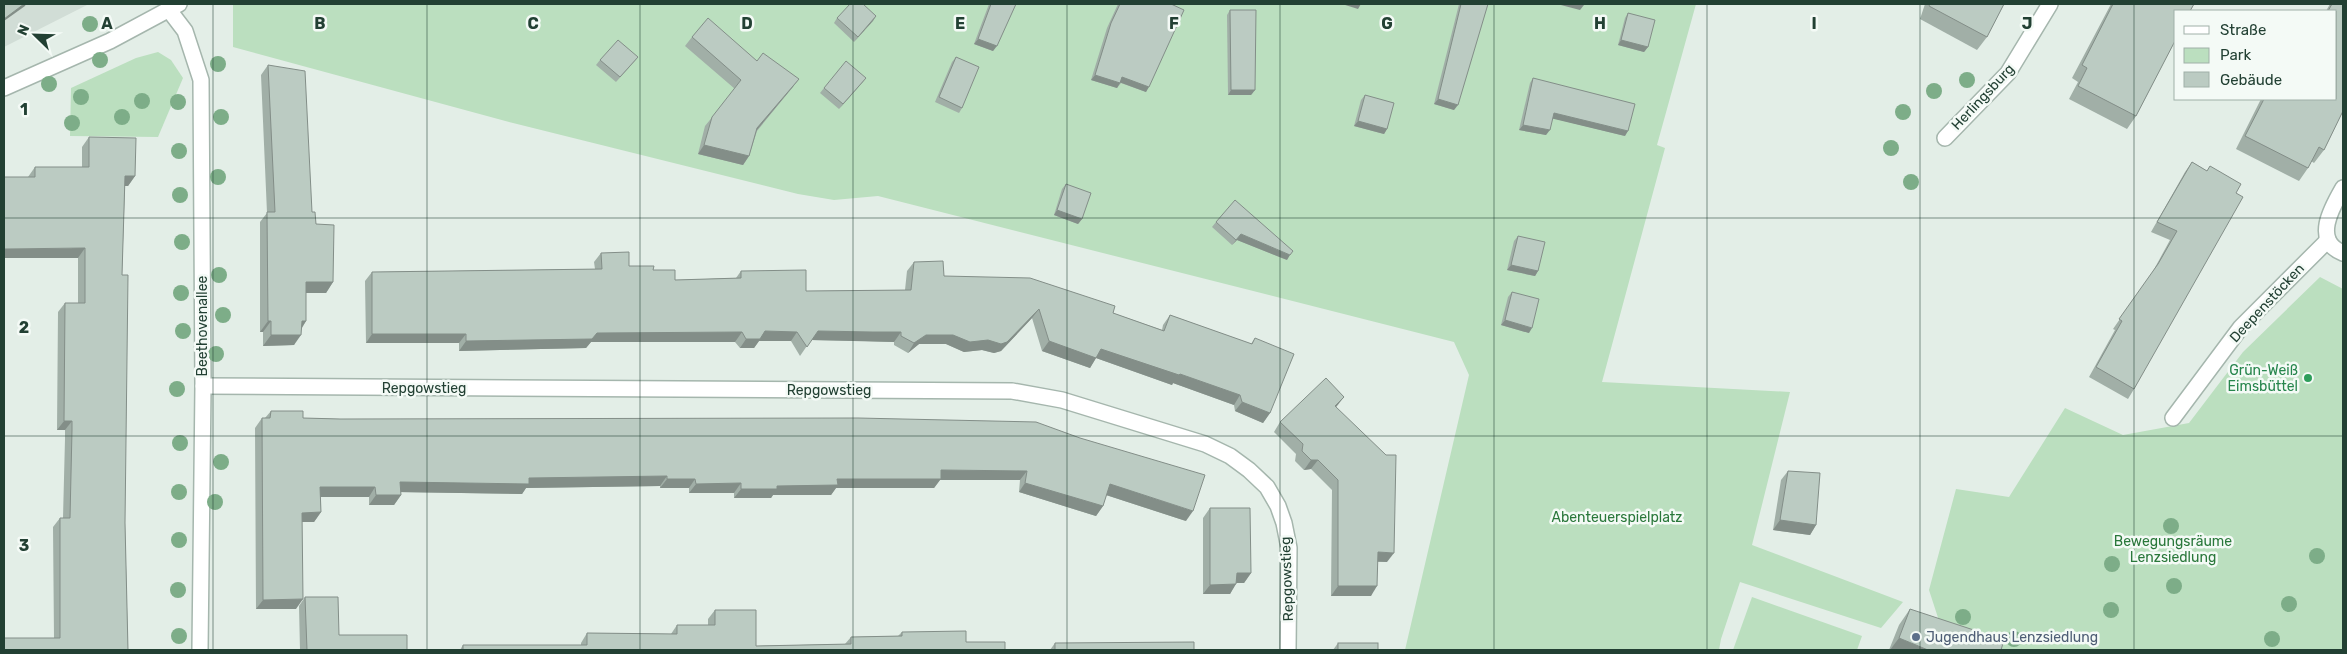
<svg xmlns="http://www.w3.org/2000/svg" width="2347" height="654" font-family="Rubik,sans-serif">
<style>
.built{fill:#d1ddd6}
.green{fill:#bbdfbf}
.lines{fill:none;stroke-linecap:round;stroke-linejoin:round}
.minor-casing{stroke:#a5b6ad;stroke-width:18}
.minor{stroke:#fff;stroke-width:15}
.tree{fill:#7dad88}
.wall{fill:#a1afa7}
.shaded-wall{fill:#838e88}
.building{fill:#bbcbc2;stroke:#838e88}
.grid{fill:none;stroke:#224033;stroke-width:1;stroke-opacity:0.55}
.leisure-dot{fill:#2e9e5b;stroke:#f4faf6;stroke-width:2}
.service-dot{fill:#5c6f8a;stroke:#f4faf6;stroke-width:2}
.labels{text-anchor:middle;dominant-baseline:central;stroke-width:5;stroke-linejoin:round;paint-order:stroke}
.street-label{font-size:14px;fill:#224033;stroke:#f4faf6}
.leisure-label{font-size:14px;fill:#27864d;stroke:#f4faf6;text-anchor:end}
.park-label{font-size:14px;fill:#2a783b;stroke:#f4faf6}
.service-label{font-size:14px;fill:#4e5e75;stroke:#f4faf6;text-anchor:start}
.grid-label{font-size:16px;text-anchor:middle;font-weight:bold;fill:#224033;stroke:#f4faf6;stroke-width:5;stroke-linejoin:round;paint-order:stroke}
</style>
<rect width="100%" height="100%" fill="#e3eee7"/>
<!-- built -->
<path class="built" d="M4,4H89L4,47Z"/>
<!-- green -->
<g class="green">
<path d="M233,4H1696L1657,145L1665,148L1602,382L1790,392L1752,545L1903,602L1881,628L1740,582L1721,639L1719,650H1405L1469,375L1454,342L878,196L834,200L798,194L513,123L233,47Z"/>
<path d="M158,52L171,60L183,78L158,137L70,136L71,88L136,58Z"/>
<path d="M2320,277L2343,289V650H1999L1942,630L1929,590L1956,489L2009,497L2065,408L2123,435L2189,423L2243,352Z"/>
<path d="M1752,597L1862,636L1857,650H1733Z"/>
</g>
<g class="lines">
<!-- minor casing -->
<g class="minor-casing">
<g id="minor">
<path d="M169,10L185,31L201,80L203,386L200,650"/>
<path d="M4,88L110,41L179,4"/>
<path d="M1945,138L2008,73L2050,4"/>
<path d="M2343,188C2332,207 2312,241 2343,253"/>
<path d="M203,386L1012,391L1062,400L1205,444L1230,456L1249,470L1267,487L1278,506L1284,523L1289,548L1288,650"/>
<path d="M2173,418L2241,327L2328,240"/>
</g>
</g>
<!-- minor -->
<use href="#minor" class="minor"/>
</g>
<!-- trees -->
<g class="tree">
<circle cx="90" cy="24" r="8"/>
<circle cx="100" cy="60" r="8"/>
<circle cx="218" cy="64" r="8"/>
<circle cx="1967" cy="80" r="8"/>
<circle cx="49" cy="84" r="8"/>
<circle cx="1934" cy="91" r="8"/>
<circle cx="81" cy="97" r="8"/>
<circle cx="142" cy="101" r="8"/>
<circle cx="178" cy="102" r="8"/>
<circle cx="1903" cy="112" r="8"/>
<circle cx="122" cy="117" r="8"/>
<circle cx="221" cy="117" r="8"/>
<circle cx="72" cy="123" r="8"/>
<circle cx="1891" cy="148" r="8"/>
<circle cx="179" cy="151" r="8"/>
<circle cx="218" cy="177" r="8"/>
<circle cx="1911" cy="182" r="8"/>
<circle cx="180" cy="195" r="8"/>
<circle cx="182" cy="242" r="8"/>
<circle cx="219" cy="275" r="8"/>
<circle cx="181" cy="293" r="8"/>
<circle cx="223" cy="315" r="8"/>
<circle cx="183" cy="331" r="8"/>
<circle cx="216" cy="354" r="8"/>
<circle cx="177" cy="389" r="8"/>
<circle cx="180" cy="443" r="8"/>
<circle cx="221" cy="462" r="8"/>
<circle cx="179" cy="492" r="8"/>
<circle cx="215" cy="502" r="8"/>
<circle cx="2171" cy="526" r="8"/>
<circle cx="179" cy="540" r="8"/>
<circle cx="2317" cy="556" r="8"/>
<circle cx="2112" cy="564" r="8"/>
<circle cx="2174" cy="586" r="8"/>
<circle cx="178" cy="590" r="8"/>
<circle cx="2289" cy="604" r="8"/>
<circle cx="2111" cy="610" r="8"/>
<circle cx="1963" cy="617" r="8"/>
<circle cx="179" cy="636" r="8"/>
<circle cx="2014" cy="639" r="8"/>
<circle cx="2272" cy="639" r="8"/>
</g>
<!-- wall -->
<g class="wall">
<path d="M989,4H1016L993,51L974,44Z"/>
<path d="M1118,4H1171L1146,92L1121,83L1117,88L1091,80L1107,28Z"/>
<path d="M1459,4H1488L1454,110L1434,104Z"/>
<path d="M1925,4H2004L1987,37L1977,50L1920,19Z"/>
<path d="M2111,4H2194L2136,116L2127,129L2069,99L2078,82L2072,78Z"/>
<path d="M2330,4H2343V111L2324,150L2314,163L2311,161L2308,168L2299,181L2236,149L2261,99H2336V11H2326Z"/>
<path d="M1230,10L1255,90L1251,95H1228L1227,15Z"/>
<path d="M1628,13L1648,47L1644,52L1618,45L1625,18Z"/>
<path d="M876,16L854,42L834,23L837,18Z"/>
<path d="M692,37L757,61L799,79L792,88L757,131L749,156L743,165L698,154L705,126L735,89L685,46Z"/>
<path d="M638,57L634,62L616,82L596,65L600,60Z"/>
<path d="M956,57L962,108L959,113L935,102L952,62Z"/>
<path d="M268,65L333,282L326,293H306V321L302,328L294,345L263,346V332H260V222L267,213L261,75Z"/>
<path d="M866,78L839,109L820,93L824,88Z"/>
<path d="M1533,78L1625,136L1552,118L1546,135L1519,130L1530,83Z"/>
<path d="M1365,95L1387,129L1384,134L1354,126L1361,100Z"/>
<path d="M89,137L135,176L128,186H125L122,275L125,523L128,650L54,638L53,527L60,518H63L65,439V430H57L58,312L65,303H78V258L28,177L35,167H82V147Z"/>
<path d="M2192,162L2207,171L2210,166L2134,389L2128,399L2089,377L2115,330L2113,329L2152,273L2170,240L2151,232L2185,172Z"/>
<path d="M1066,184L1082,219L1078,224L1054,215L1062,189Z"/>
<path d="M1216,222L1287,260L1237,240L1232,245L1212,227Z"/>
<path d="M1518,236L1538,271L1535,276L1507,270L1514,241Z"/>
<path d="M601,253L629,266L653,270L675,280L736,278L741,271L806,291L905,290L907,271L914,262L944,276L1113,313L1162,330L1163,325L1170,315L1251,344L1255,338L1270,413L1263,423L1235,411L1234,405L1173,383L1172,385L1096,358L1090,368L1042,351L1032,318L1001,351L994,353L982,350L964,352L946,344H919L908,353L894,345V342L865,341L811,340L800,356L791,341H759L754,348H740L735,342H591L586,348L459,351V343H366L365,281L372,272L595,269L594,262Z"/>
<path d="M1512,292L1529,333L1501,325L1508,297Z"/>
<path d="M1336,407L1387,562H1377L1371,596H1331L1332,490L1311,469L1304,470L1295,461L1296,454L1274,432L1280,422Z"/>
<path d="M271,411L303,418L340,419L1036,422L1186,521L1106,495L1103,506L1096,516L1019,492L1020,480H940L934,488H836L831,495H773L771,498H734V493H689V488H660V486L526,488L522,494L401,492V495L394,505H369V497H321V512L314,522H302L296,609H256L255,428L262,418H265Z"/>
<path d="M1788,471L1816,525L1810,535L1773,530L1781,480Z"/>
<path d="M1210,508L1251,573L1244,583H1236L1230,594H1203V518Z"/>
<path d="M305,597L339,635L407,650H300L299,606Z"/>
<path d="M1910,609L2001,650H1889L1899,625Z"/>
<path d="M715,610L756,646L845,644L851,637L898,636L902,632L966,642L1005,650H460L463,645H581V643L587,633L671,634L677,625H708V619Z"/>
<path d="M1055,643L1194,650H1050Z"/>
<path d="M1338,643L1378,650H1333Z"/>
</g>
<!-- shaded-wall -->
<g class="shaded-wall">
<path d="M24,4H26L25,6L4,21V18Z"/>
<path d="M1342,4H1361L1358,9Z"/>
<path d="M1557,4H1578L1584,5L1580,10Z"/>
<path d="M876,16L873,21L854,42L858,37Z"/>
<path d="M978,39L997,46L993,51L974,44Z"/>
<path d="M1621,40L1648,47L1644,52L1618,45Z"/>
<path d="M1095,75L1120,83L1117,88L1091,80Z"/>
<path d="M1122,77L1149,87L1146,92L1119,82Z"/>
<path d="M866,78L862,83L839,109L843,104Z"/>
<path d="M799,79L792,88L751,137L757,128Z"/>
<path d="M1231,90H1255L1251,95H1228Z"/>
<path d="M1438,99L1458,105L1454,110L1434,104Z"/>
<path d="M1554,113L1628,131L1625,136L1550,118Z"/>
<path d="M1358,121L1387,129L1384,134L1354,126Z"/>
<path d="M1523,125L1550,130L1546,135L1519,130Z"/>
<path d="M704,145L749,156L743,165L698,154Z"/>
<path d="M125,176H135L128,186H118Z"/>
<path d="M1057,210L1082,219L1078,224L1054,215Z"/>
<path d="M1241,234L1290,255L1287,260L1237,240L1232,245Z"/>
<path d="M85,248L78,258H4V249Z"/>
<path d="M1511,265L1538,271L1535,276L1507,270Z"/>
<path d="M306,282H333L326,293H299Z"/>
<path d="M1039,309L1032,318L1001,351L994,353L982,350L964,352L946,344H919L908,353L914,343L926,335Z"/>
<path d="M1505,320L1532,328L1529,333L1501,325Z"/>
<path d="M268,321H271L263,332H260Z"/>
<path d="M302,321H306L299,332Z"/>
<path d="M765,331L797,332L791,341H759L754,348H740L746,339Z"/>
<path d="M818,331L872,332H901L894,342L811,340Z"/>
<path d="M742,332L735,342H591L586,348L459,351L466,341L597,333Z"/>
<path d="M372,334H466L459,343H366Z"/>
<path d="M271,335H301L294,345L263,346Z"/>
<path d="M1049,341L1101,349L1180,374L1240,395L1234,405L1173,383L1172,385L1096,358L1090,368L1042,351Z"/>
<path d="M1344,397L1337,406L1328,416L1335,406Z"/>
<path d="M1242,402L1270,413L1263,423L1235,411Z"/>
<path d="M64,421H72L65,430H57Z"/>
<path d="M1311,460H1318L1311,469L1304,470Z"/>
<path d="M941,470L1027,471L1020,480H940L934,488H836L831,495H773L771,498H734L741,489L837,479Z"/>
<path d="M667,476L660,486L526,488L522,494L394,492L400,482L529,478Z"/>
<path d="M667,479H695L689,488H660Z"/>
<path d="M741,483L734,493H689L696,484Z"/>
<path d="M1025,483L1103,506L1096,516L1019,492Z"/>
<path d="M1110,484L1193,511L1186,521L1103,494Z"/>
<path d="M320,487H375L369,497H314Z"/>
<path d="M376,495H401L394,505H369Z"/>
<path d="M321,512L314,522H295L302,513Z"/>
<path d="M1780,520L1816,525L1810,535L1773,530Z"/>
<path d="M1378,552L1394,553L1387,562L1371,561Z"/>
<path d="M1237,573H1251L1244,583H1230Z"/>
<path d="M1236,584L1230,594H1203L1210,585Z"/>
<path d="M1338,586H1377L1371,596H1331Z"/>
<path d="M303,599L296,609H256L263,600Z"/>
<path d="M1899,638L1928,650H1890Z"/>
</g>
<!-- building -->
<g class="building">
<path d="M4,4H24L4,19Z"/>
<path d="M850,4H863L876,16L858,37L837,18Z"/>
<path d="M991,4H1016L997,46L978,39Z"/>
<path d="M1120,4H1171L1184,10L1149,87L1122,77L1120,83L1095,75L1111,23Z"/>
<path d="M1461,4H1488L1458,105L1438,99Z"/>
<path d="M1930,4H2004L1987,37L1929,6Z"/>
<path d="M2113,4H2194L2190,11H2176V39L2136,116L2078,86L2087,68L2082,65Z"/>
<path d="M2332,4H2343V111L2324,150L2319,147L2308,168L2245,136L2264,99H2336V11H2328Z"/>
<path d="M1230,10H1256L1255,90H1231Z"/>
<path d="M1628,13L1655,20L1648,47L1621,40Z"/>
<path d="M708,18L757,61L763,53L799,79L757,128L749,156L704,145L712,117L741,80L692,37Z"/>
<path d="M618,40L638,57L620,77L600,60Z"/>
<path d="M956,57L979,67L962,108L939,97Z"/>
<path d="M846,61L866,78L843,104L824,88Z"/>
<path d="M268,65L305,71L312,212H315L316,224L334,225L333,282H306V321H302L301,335H271V321H268L267,212H275Z"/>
<path d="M1533,78L1635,104L1628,131L1554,113L1550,130L1523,125Z"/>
<path d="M1365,95L1394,103L1387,129L1358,121Z"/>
<path d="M89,137L136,138L135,176H125L122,275H128L125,523L128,650H4V638H60V518H70L72,430V421H64L65,303H85V248L4,249V177H35V167H89Z"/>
<path d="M2192,162L2207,171L2210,166L2241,184L2236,193L2243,197L2134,389L2096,367L2122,321L2119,319L2158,264L2177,231L2157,222Z"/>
<path d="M1066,184L1091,193L1082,219L1057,210Z"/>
<path d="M1235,200L1293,251L1290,255L1241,234L1236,240L1216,222Z"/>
<path d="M1518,236L1545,242L1538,271L1511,265Z"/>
<path d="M629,252V266H654L653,270H675V280L741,278V271L806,270V291L911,290L914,262L943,261L944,276L1030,278L1115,306L1113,313L1164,331L1170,315L1252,344L1255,338L1294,354L1270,413L1242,402L1240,395L1180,374L1179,375L1101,349L1096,358L1049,341L1039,309L1007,342L1001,344L988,340L970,342L953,335H926L914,343L901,336V332H872L818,331L807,347L797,332L765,331L760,339H746L742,332L597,333L592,339L466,341V334H372V272L602,269L601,253Z"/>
<path d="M1512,292L1539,299L1532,328L1505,320Z"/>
<path d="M1326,378L1344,397L1335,406L1386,455H1396L1394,553L1378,552L1377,586H1338V480L1318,460H1311L1302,451L1303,444L1280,422Z"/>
<path d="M271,411H303V418L340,419L858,418L1036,422L1080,438L1205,475L1193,511L1110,484L1103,506L1025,483L1027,471L941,470V479H837L838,485L777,486V489H741V483L696,484L695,479H667V476L529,478V484L400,482L401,495H376L375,487H320L321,512L302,513L303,599L263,600L262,418H270Z"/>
<path d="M1788,471L1820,473L1816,525L1780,520Z"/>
<path d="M1210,508H1250L1251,573H1237L1236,584L1210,585Z"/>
<path d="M305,597H338L339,635H407V650H307Z"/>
<path d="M1910,609L2004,640L2001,650H1928L1899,638Z"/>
<path d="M715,610H756V646L851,644V637L902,636V632L966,631V642H1005V650H463V645H587V633L677,634V625H715Z"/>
<path d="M1194,642V650H1055V643Z"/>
<rect x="1338" y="643" width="40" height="7"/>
</g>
<!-- grid -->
<path class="grid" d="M213,4V650M427,4V650M640,4V650M853,4V650M1067,4V650M1280,4V650M1494,4V650M1707,4V650M1920,4V650M2134,4V650M4,218H2343M4,436H2343"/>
<!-- markers -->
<circle class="leisure-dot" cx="2308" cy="378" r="5"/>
<circle class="service-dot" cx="1916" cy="637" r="5"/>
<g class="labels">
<!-- street labels -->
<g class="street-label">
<text transform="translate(1983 97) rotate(-47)">Herlingsburg</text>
<text transform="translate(2267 303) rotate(-47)">Deepenstöcken</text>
<text transform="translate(202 326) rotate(-90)">Beethovenallee</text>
<text x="424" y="388">Repgowstieg</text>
<text x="829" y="390">Repgowstieg</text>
<text transform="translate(1287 579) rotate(-92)">Repgowstieg</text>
</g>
<!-- leisure labels -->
<g class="leisure-label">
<text x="2298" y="370">Grün-Weiß<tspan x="2298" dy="16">Eimsbüttel</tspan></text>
</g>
<!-- park labels -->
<g class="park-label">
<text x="1617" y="517">Abenteuerspielplatz</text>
<text x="2173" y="541">Bewegungsräume<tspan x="2173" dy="16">Lenzsiedlung</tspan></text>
</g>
<!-- service labels -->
<g class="service-label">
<text x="1926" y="637">Jugendhaus Lenzsiedlung</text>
</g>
</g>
<g class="grid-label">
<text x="107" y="29">A</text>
<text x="320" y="29">B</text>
<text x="533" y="29">C</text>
<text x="747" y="29">D</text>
<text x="960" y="29">E</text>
<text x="1174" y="29">F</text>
<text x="1387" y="29">G</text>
<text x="1600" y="29">H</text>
<text x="1814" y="29">I</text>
<text x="2027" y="29">J</text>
<text x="24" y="115">1</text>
<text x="24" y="333">2</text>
<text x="24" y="551">3</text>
</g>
<!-- border -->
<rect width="2347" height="654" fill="none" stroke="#224033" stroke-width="10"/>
<!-- legend -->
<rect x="2174" y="10" width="162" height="90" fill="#f4faf6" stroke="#a0b0a8"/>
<rect x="2184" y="26" width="25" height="8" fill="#ffffff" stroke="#a0b0a8"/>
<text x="2220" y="35" font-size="15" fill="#224033">Straße</text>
<rect x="2184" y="48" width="25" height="15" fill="#bbdfbf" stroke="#a0b0a8"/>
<text x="2220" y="60" font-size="15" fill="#224033">Park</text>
<rect x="2184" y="72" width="25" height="15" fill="#bbcbc2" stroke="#a0b0a8"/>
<text x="2220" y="85" font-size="15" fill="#224033">Gebäude</text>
<!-- north arrow -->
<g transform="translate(35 35) rotate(293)" stroke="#f4faf6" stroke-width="4" paint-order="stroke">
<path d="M0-4L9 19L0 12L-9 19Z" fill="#224033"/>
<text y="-8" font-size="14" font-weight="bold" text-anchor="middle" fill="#224033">N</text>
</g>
</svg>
